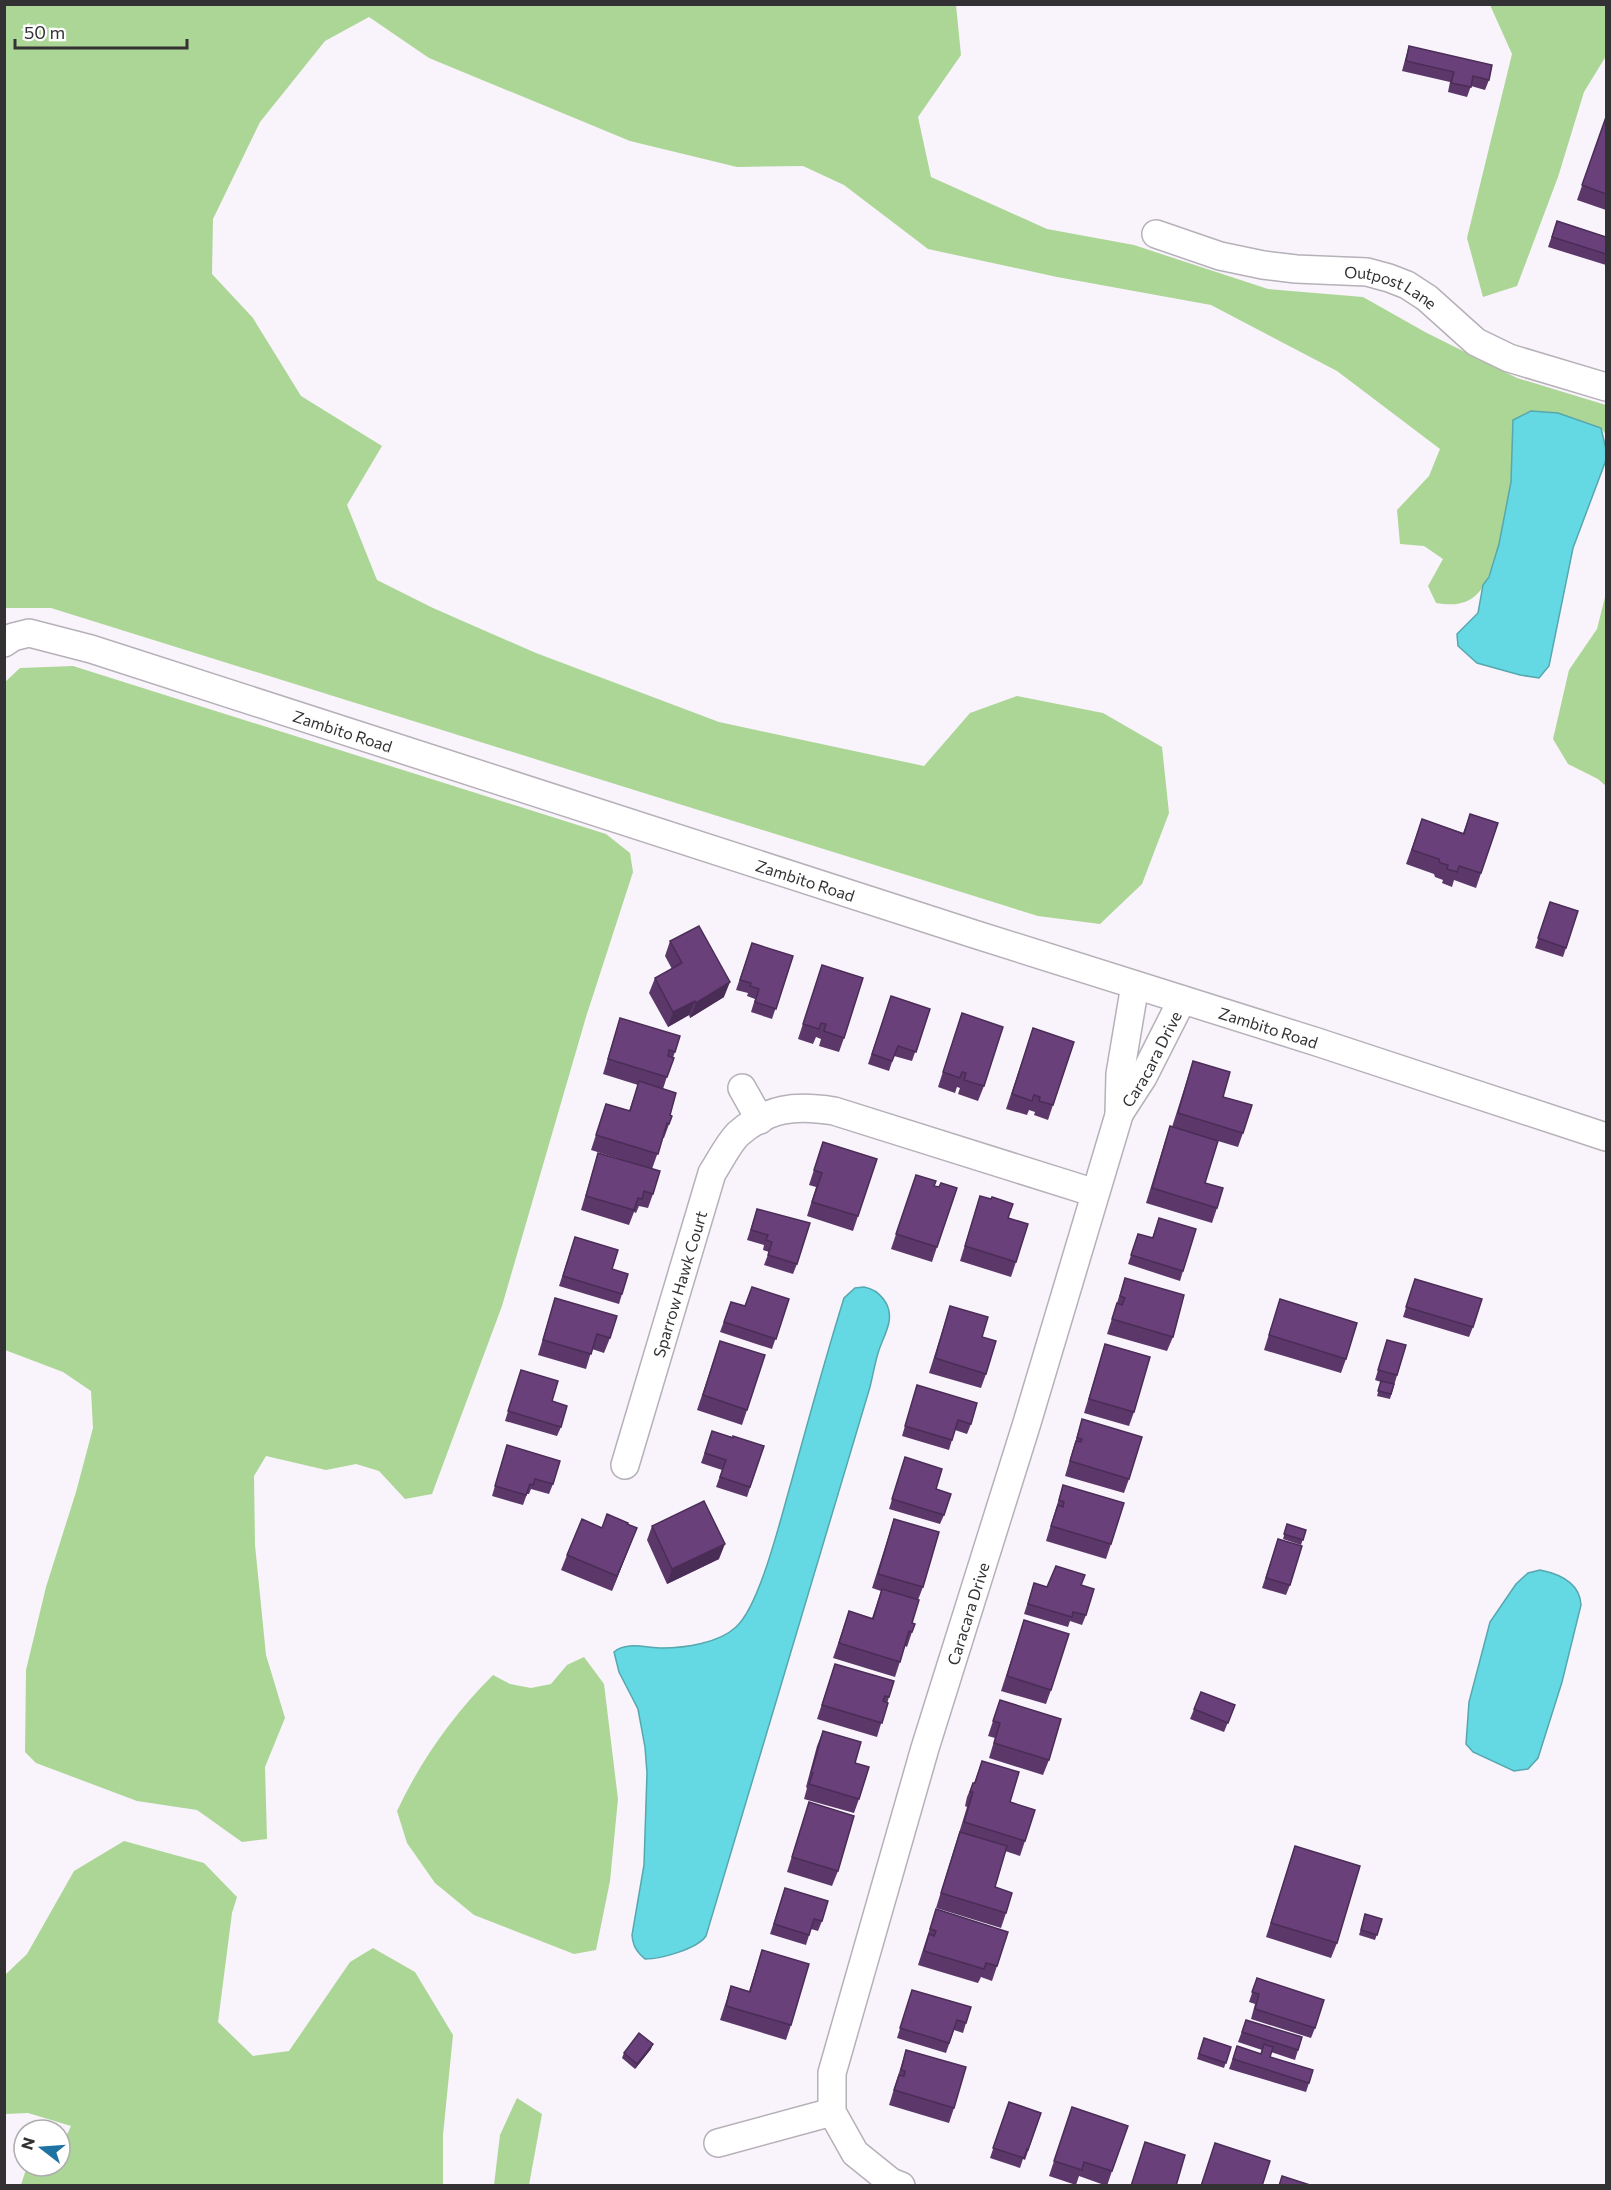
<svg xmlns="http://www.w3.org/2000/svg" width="1611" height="2190" font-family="Commissioner,sans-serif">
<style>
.green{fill:#acd695}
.water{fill:#65d9e3;stroke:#56a7ae;stroke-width:1.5}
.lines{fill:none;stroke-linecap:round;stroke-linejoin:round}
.street-casing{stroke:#b6b0b9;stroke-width:30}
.street{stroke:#fff;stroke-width:27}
.wall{fill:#5b376a}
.shaded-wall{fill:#4a2d56}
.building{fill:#6a407b;stroke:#4a2d56;stroke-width:1.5}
.labels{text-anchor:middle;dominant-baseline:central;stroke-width:6;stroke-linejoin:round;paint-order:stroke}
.street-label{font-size:16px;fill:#333134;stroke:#fff}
</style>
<rect width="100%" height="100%" fill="#f9f3fc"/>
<!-- green -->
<g class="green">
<path d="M5,5H956L961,55L918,117L931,177L1047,229L1134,245L1268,289L1363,297L1425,332L1517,378L1606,405V435L1601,428L1531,411L1513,420C1512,440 1514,464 1511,484C1507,510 1496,580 1475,596C1463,606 1450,605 1436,603L1428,586L1443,559L1424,546L1400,544L1397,510L1429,476L1440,449L1337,371L1211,305L1057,277L928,249L844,185L803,166L737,167L630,141L429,58L369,17L325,41L260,122L213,219L212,274L253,318L301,396L382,446L347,505L377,580L433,608L536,653L719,722L924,766L970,713L1017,696L1103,713L1162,747L1169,813L1142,884L1100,924L1038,916L51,608H5Z"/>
<path d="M1490,5H1606V56L1584,92L1558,177L1517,286L1483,297L1467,238L1512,54Z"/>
<path d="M1606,593V786L1598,779L1568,764L1553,739L1569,670L1597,629Z"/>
<path d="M73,666L606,834L630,853L633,872L586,1017L502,1306L432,1494L405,1499L379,1471L356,1464L326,1470L266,1456L254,1476L255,1545L266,1655L285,1718L265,1767L267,1839L242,1842L197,1810L137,1801L36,1763L25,1752L26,1670L46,1587L76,1492L93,1428L91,1391L63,1372L5,1350L4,683L20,668Z"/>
<path d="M584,1657L604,1684L618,1799L610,1881L596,1950L574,1954L474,1915L435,1883L407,1843L397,1811C421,1760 453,1715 493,1675L510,1684L531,1688L551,1684L567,1665Z"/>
<path d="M124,1841L204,1863L237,1897L232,1913L218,2022L253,2056L289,2051L350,1962L373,1948L415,1972L453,2035L443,2135V2185H21L27,2166H60V2142L66,2137L71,2126L28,2113L5,2114V1975L27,1954L74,1871Z"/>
<path d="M517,2098L542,2114L529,2185H494L500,2135Z"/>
</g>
<!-- water -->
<g class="water">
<path d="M1531,411L1558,413L1601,428L1606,449V460L1573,548L1549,666L1539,678L1520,675L1477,663L1458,646L1457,634L1478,613L1483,585L1489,577L1499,544L1511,482L1513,420Z"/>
<path d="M864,1287C880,1290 892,1305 889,1322C887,1332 882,1341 879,1350C875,1362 873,1375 870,1387L706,1936C697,1949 661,1959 645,1959C636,1951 633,1946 632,1935L644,1865L647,1773L645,1747L638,1709L619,1672L614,1652C626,1641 647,1648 662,1648C685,1648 719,1643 736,1627C760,1606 781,1517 791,1483C808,1421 825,1359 844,1298L855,1288Z"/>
<path d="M1540,1570C1560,1574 1580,1583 1581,1605L1562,1682L1538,1758L1528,1769L1514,1771L1473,1752L1466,1744L1469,1702L1490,1622L1516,1584L1528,1573Z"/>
</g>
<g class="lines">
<!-- street casing -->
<g class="street-casing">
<g id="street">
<path id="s1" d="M1156,234L1220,256L1263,265L1296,269L1367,272L1389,278L1407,285L1427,298L1476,342L1509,358L1606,387"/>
<path id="s2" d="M4,643L13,637L29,633L91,649L974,934L1317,1042L1606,1137"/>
<path d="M742,1088L760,1120"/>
<path id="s3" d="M1119,1114L1143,1077L1182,1000"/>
<path id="s4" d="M625,1465L712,1173C720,1161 728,1144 738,1134C769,1107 795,1105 834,1111L1095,1193"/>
<path d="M718,2143L832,2112"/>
<path id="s5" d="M901,2186L891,2182L855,2153L832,2112V2073L925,1748L1026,1426L1119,1115L1120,1074L1135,985"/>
</g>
</g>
<!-- street -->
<use href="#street" class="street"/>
</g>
<!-- wall -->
<g class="wall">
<path d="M1409,46L1489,80L1485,90L1471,86L1467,97L1448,92L1450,82L1402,71L1406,56Z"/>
<path d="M1606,117V210L1577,200Z"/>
<path d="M1557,221L1606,237V265L1548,247Z"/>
<path d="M1470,814L1498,823L1476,888L1454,880L1452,887L1442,883L1443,880L1435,877L1434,874L1406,864L1422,819L1463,833Z"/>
<path d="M1550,902L1578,911L1563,957L1535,948Z"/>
<path d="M670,941L724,997L690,1018L689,1015L668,1027L649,993L655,978L672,969L665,956Z"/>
<path d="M752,943L793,956L772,1019L751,1012L755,999L747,996L748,993L736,990Z"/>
<path d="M822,965L844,1038L839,1052L819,1046L821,1039L816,1037L813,1044L798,1039Z"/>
<path d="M888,1006L930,1009L912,1061L894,1056L889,1071L868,1064Z"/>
<path d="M962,1013L984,1086L978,1101L958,1094L960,1088L957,1087L955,1093L938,1087Z"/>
<path d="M620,1018L680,1036L663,1089L670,1115L672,1116L664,1138H663L652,1169L591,1150L606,1104L629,1111L638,1085L603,1074Z"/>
<path d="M1033,1028L1053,1105L1048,1120L1034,1115L1035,1112L1029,1110L1027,1115L1006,1109Z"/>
<path d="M1193,1061L1223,1097L1243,1133L1238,1147L1218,1141L1205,1183L1217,1208L1212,1223L1146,1203L1165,1141L1170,1126L1172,1127Z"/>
<path d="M823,1142L858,1216L853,1231L807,1216L816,1187L809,1185Z"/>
<path d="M598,1153L653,1194L648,1208L639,1206L636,1213L634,1212L629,1225L581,1210Z"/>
<path d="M916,1175L934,1186L937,1247L932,1262L891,1249Z"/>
<path d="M980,1196L1008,1218L1016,1262L1011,1277L960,1261Z"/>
<path d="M757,1209L797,1264L793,1274L764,1265L769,1252L763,1250L764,1245L747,1240Z"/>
<path d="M1159,1218L1183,1271L1180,1281L1128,1264L1138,1234L1152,1238Z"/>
<path d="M575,1237L612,1269L622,1294L619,1304L559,1286Z"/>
<path d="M1125,1278L1173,1337L1167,1351L1107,1334Z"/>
<path d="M1415,1279L1473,1327L1469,1337L1403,1317Z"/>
<path d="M555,1298L610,1338L604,1353L592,1349L586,1369L538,1355Z"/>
<path d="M789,1299L772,1349L720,1332L731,1302L745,1306Z"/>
<path d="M1280,1299L1346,1359L1341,1373L1264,1350Z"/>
<path d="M950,1306L982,1337L986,1374L981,1388L929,1373Z"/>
<path d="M1387,1340L1406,1345L1390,1399L1377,1396L1381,1382L1375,1380Z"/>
<path d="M720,1341L747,1410L742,1425L697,1410Z"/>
<path d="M1105,1344L1134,1412L1129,1426L1084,1413Z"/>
<path d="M521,1370L552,1401L561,1427L557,1436L505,1421Z"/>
<path d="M917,1385L971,1424L967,1434L955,1430L949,1450L902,1436Z"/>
<path d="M1082,1419L1129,1479L1124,1493L1065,1476Z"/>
<path d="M712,1431L764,1446L747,1497L716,1487L722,1470L701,1463Z"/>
<path d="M507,1445L553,1484L549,1494L531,1489L529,1494H527L523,1505L492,1496Z"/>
<path d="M905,1457L936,1489L944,1515L940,1524L889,1509Z"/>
<path d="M1063,1485L1111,1544L1106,1559L1046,1541Z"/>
<path d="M894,1519L923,1587L918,1600L912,1623V1632L907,1647L905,1646L895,1677L833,1658L849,1611L872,1618L881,1591L872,1588Z"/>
<path d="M627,1524L631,1543L612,1591L561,1570L567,1555L602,1528Z"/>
<path d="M1287,1524L1306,1530L1301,1545L1283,1539Z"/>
<path d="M652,1526L719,1559L667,1584L647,1540Z"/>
<path d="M1278,1539L1290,1585L1286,1595L1262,1588Z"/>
<path d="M1034,1583L1047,1587L1081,1585L1086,1615L1082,1625L1070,1621L1068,1627L1024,1614Z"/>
<path d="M1024,1620L1051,1690L1046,1704L1001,1691Z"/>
<path d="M835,1664L889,1697L877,1737L817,1719Z"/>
<path d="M1201,1692L1235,1705L1224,1732L1190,1719Z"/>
<path d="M1000,1700L1049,1760L1043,1775L989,1758L995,1738L988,1736Z"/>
<path d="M823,1731L855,1763L859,1799L854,1813L804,1799L807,1788L806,1787L817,1746Z"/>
<path d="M982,1761L1010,1802L1025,1841L1020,1856L1005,1851L995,1887L1006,1913L1001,1928L936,1908L967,1807L965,1806L967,1797L973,1783H974Z"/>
<path d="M809,1802L838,1871L832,1886L787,1872Z"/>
<path d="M1295,1846L1337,1943L1331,1958L1266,1937Z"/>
<path d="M785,1888L822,1921L818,1931L811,1929L806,1945L770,1934Z"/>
<path d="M936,1909L997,1966L992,1981L981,1977L978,1983L918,1965Z"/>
<path d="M1364,1919H1382L1375,1940L1359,1935Z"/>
<path d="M762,1950L791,2025L786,2040L720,2020L731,1986L749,1991Z"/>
<path d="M1257,1978L1315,2028L1311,2038L1251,2019L1255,2004L1249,2002Z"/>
<path d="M912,1990L966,2023L963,2033L954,2030L946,2053L897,2038Z"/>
<path d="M1246,2020L1298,2050L1295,2060L1271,2052L1270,2057L1309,2083L1306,2092L1229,2069L1237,2046L1261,2054L1262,2050L1238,2042Z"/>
<path d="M1204,2038L1231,2047L1224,2068L1197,2059Z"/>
<path d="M651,2049L635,2069L622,2058L624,2053Z"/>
<path d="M906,2050L954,2108L949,2123L889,2105Z"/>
<path d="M1009,2102L1041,2113L1025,2160L1023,2159L1020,2168L990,2158Z"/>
<path d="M1072,2107L1112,2171L1107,2186L1079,2176L1076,2185L1049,2176Z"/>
</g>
<!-- shaded-wall -->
<g class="shaded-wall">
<path d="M730,982L724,997L690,1018L696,1003Z"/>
<path d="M695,1001L689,1015L668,1027L673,1012Z"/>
<path d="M637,1528L631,1543L612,1591L617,1576Z"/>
<path d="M725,1544L719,1559L667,1584L672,1569Z"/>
<path d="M653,2044L651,2049L635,2069L637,2064Z"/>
</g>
<!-- building -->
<g class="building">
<path d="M1409,46L1492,65L1489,80L1473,76L1471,87L1451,83L1454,72L1406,61Z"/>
<path d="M1606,117V194L1582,185Z"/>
<path d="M1557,221L1606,237V254L1552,237Z"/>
<path d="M1470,814L1498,823L1481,873L1459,866L1457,872L1447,869L1448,865L1440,863L1439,859L1412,850L1422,819L1464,834Z"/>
<path d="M1550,902L1578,911L1566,948L1538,938Z"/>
<path d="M699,926L730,982L696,1003L695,1001L673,1012L655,978L682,963L670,941Z"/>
<path d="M752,943L793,956L776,1009L755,1002L759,989L750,986L751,983L740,980Z"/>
<path d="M822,965L863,978L844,1038L824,1031L826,1024L821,1023L819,1029L803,1024Z"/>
<path d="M891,996L930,1009L916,1052L898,1046L892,1061L872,1054Z"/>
<path d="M962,1013L1003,1027L984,1086L964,1080L966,1073L962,1072L960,1078L943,1072Z"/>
<path d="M620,1018L680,1036L675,1052L669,1050L668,1056L674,1058L667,1077L608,1059Z"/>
<path d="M1033,1028L1074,1042L1053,1105L1039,1101L1040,1097L1034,1095L1032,1101L1012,1094Z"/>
<path d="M1193,1061L1230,1072L1223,1097L1252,1105L1243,1133L1178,1113Z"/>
<path d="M639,1081L676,1093L670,1115L672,1116L669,1124L667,1123L658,1154L596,1135L606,1104L630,1111Z"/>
<path d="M1170,1126L1218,1141L1205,1183L1223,1188L1217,1208L1152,1188Z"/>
<path d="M823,1142L877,1159L858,1216L812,1202L822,1173L814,1170Z"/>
<path d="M598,1153L660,1171L653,1194L644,1191L642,1199L638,1198L634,1210L586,1196Z"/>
<path d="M916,1175L936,1181L934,1186L939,1187L941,1183L957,1188L937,1247L896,1234Z"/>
<path d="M980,1196L991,1199L992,1197L1013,1204L1008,1218L1028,1224L1016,1262L965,1246Z"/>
<path d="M757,1209L810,1223L797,1264L768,1255L772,1242L766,1240L768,1235L751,1230Z"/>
<path d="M1159,1218L1196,1229L1183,1271L1131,1255L1138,1234L1153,1238Z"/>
<path d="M575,1237L618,1250L612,1269L628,1274L622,1294L563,1276Z"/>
<path d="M1125,1278L1184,1295L1173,1337L1112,1319L1117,1303L1122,1305L1125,1298L1120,1296Z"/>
<path d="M1415,1279L1482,1299L1473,1327L1406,1307Z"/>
<path d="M752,1287L789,1299L776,1339L724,1322L731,1302L745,1306Z"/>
<path d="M555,1298L617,1316L610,1338L597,1334L591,1354L543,1340Z"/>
<path d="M1280,1299L1357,1323L1346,1359L1269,1335Z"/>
<path d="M950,1306L988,1317L982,1337L996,1341L986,1374L935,1358Z"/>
<path d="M1387,1340L1406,1345L1397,1375L1378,1370Z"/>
<path d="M720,1341L765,1355L747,1410L703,1395Z"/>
<path d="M1105,1344L1150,1357L1134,1412L1089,1399Z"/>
<path d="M521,1370L558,1381L552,1401L567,1406L561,1427L508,1411Z"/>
<path d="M1381,1381L1394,1384L1391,1394L1378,1391Z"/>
<path d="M917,1385L977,1403L971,1424L958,1420L952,1440L905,1426Z"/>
<path d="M1082,1419L1142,1437L1129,1479L1070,1461L1076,1441L1081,1442L1082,1439L1077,1438Z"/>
<path d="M712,1431L733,1438V1436L764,1446L750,1487L720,1477L726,1460L705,1453Z"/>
<path d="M507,1445L560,1461L553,1484L535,1479L533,1485L530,1484L526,1495L495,1486Z"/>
<path d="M905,1457L942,1469L936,1489L951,1494L944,1515L892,1499Z"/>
<path d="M1063,1485L1124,1503L1111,1544L1051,1526L1058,1505L1063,1507L1064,1502L1059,1500Z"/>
<path d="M704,1501L725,1544L672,1569L652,1526Z"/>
<path d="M607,1514L628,1523L627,1524L637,1528L617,1576L567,1555L582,1519L602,1528Z"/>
<path d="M894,1519L939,1532L923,1587L878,1574Z"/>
<path d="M1287,1524L1306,1530L1303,1540L1284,1534Z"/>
<path d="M1278,1539L1302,1546L1290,1585L1266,1578Z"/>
<path d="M1056,1566L1085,1575L1081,1585L1094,1589L1086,1615L1073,1612L1072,1617L1028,1604L1034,1583L1047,1587Z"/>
<path d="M882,1589L919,1600L912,1623L915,1624L912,1632L909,1631L900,1662L839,1643L849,1611L873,1619Z"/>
<path d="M1024,1620L1069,1634L1051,1690L1007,1676Z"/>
<path d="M835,1664L894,1681L889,1697L885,1696L883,1701L888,1703L882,1723L822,1705Z"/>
<path d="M1201,1692L1235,1705L1228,1723L1194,1709Z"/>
<path d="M1000,1700L1061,1719L1049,1760L994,1743L1000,1723L993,1721Z"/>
<path d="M823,1731L861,1742L855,1763L869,1767L859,1799L809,1784L813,1773H811Z"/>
<path d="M982,1761L1019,1772L1010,1802L1035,1810L1025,1841L964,1822L973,1792H970L973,1783H975Z"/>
<path d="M809,1802L854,1816L838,1871L792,1857Z"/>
<path d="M960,1832L1007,1846L995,1887L1012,1893L1006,1913L941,1893Z"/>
<path d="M1295,1846L1360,1866L1337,1943L1271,1923Z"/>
<path d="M785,1888L828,1901L822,1921L814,1919L809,1935L774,1924Z"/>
<path d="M936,1909L1008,1932L997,1966L986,1963L984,1969L924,1951L929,1934L934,1936L936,1931L930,1929Z"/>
<path d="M1365,1914L1382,1919L1377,1935L1361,1930Z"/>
<path d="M762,1950L809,1964L791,2025L726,2006L731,1986L750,1992Z"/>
<path d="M1257,1978L1324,2000L1315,2028L1255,2009L1259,1994L1252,1992Z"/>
<path d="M912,1990L971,2007L966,2023L957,2020L949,2043L900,2028Z"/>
<path d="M1246,2020L1302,2037L1298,2050L1242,2032Z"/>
<path d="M639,2033L653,2044L637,2064L624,2053Z"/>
<path d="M1204,2038L1231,2047L1226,2063L1199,2054Z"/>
<path d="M1264,2044L1273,2047L1270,2057L1313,2070L1309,2083L1233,2059L1237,2046L1261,2054Z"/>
<path d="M906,2050L966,2067L954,2108L894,2090L899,2075L904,2076L905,2071L901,2070Z"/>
<path d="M1009,2102L1041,2113L1028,2150L1027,2149L1024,2158L993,2148Z"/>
<path d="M1072,2107L1128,2126L1112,2171L1084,2162L1082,2170L1054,2161Z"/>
<path d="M1145,2142L1185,2155L1176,2186H1131Z"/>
<path d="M1215,2143L1270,2161L1262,2186H1201Z"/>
<path d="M1282,2176L1313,2186H1279Z"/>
</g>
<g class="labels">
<!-- street labels -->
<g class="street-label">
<text stroke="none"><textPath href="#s1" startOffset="243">Outpost Lane</textPath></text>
<text stroke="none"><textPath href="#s2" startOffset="356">Zambito Road</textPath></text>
<text stroke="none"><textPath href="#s2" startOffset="842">Zambito Road</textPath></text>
<text stroke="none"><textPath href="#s2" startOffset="1328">Zambito Road</textPath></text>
<text stroke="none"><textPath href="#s3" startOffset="64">Caracara Drive</textPath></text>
<text stroke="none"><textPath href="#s4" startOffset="189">Sparrow Hawk Court</textPath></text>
<text stroke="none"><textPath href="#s5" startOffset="622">Caracara Drive</textPath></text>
</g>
</g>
<!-- border -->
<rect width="1611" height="2190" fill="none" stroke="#333134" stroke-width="12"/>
<!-- north arrow -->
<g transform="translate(42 2148) rotate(287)"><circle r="28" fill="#ffffff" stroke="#adadae" stroke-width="1.5"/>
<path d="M0-4.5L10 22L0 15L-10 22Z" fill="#1f73a3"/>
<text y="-9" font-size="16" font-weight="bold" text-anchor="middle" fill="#333134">N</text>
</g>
<!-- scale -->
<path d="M15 39v9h172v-9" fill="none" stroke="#333134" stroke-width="3"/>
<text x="24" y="39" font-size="18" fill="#333134" stroke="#ffffff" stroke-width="4.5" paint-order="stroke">50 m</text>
</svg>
